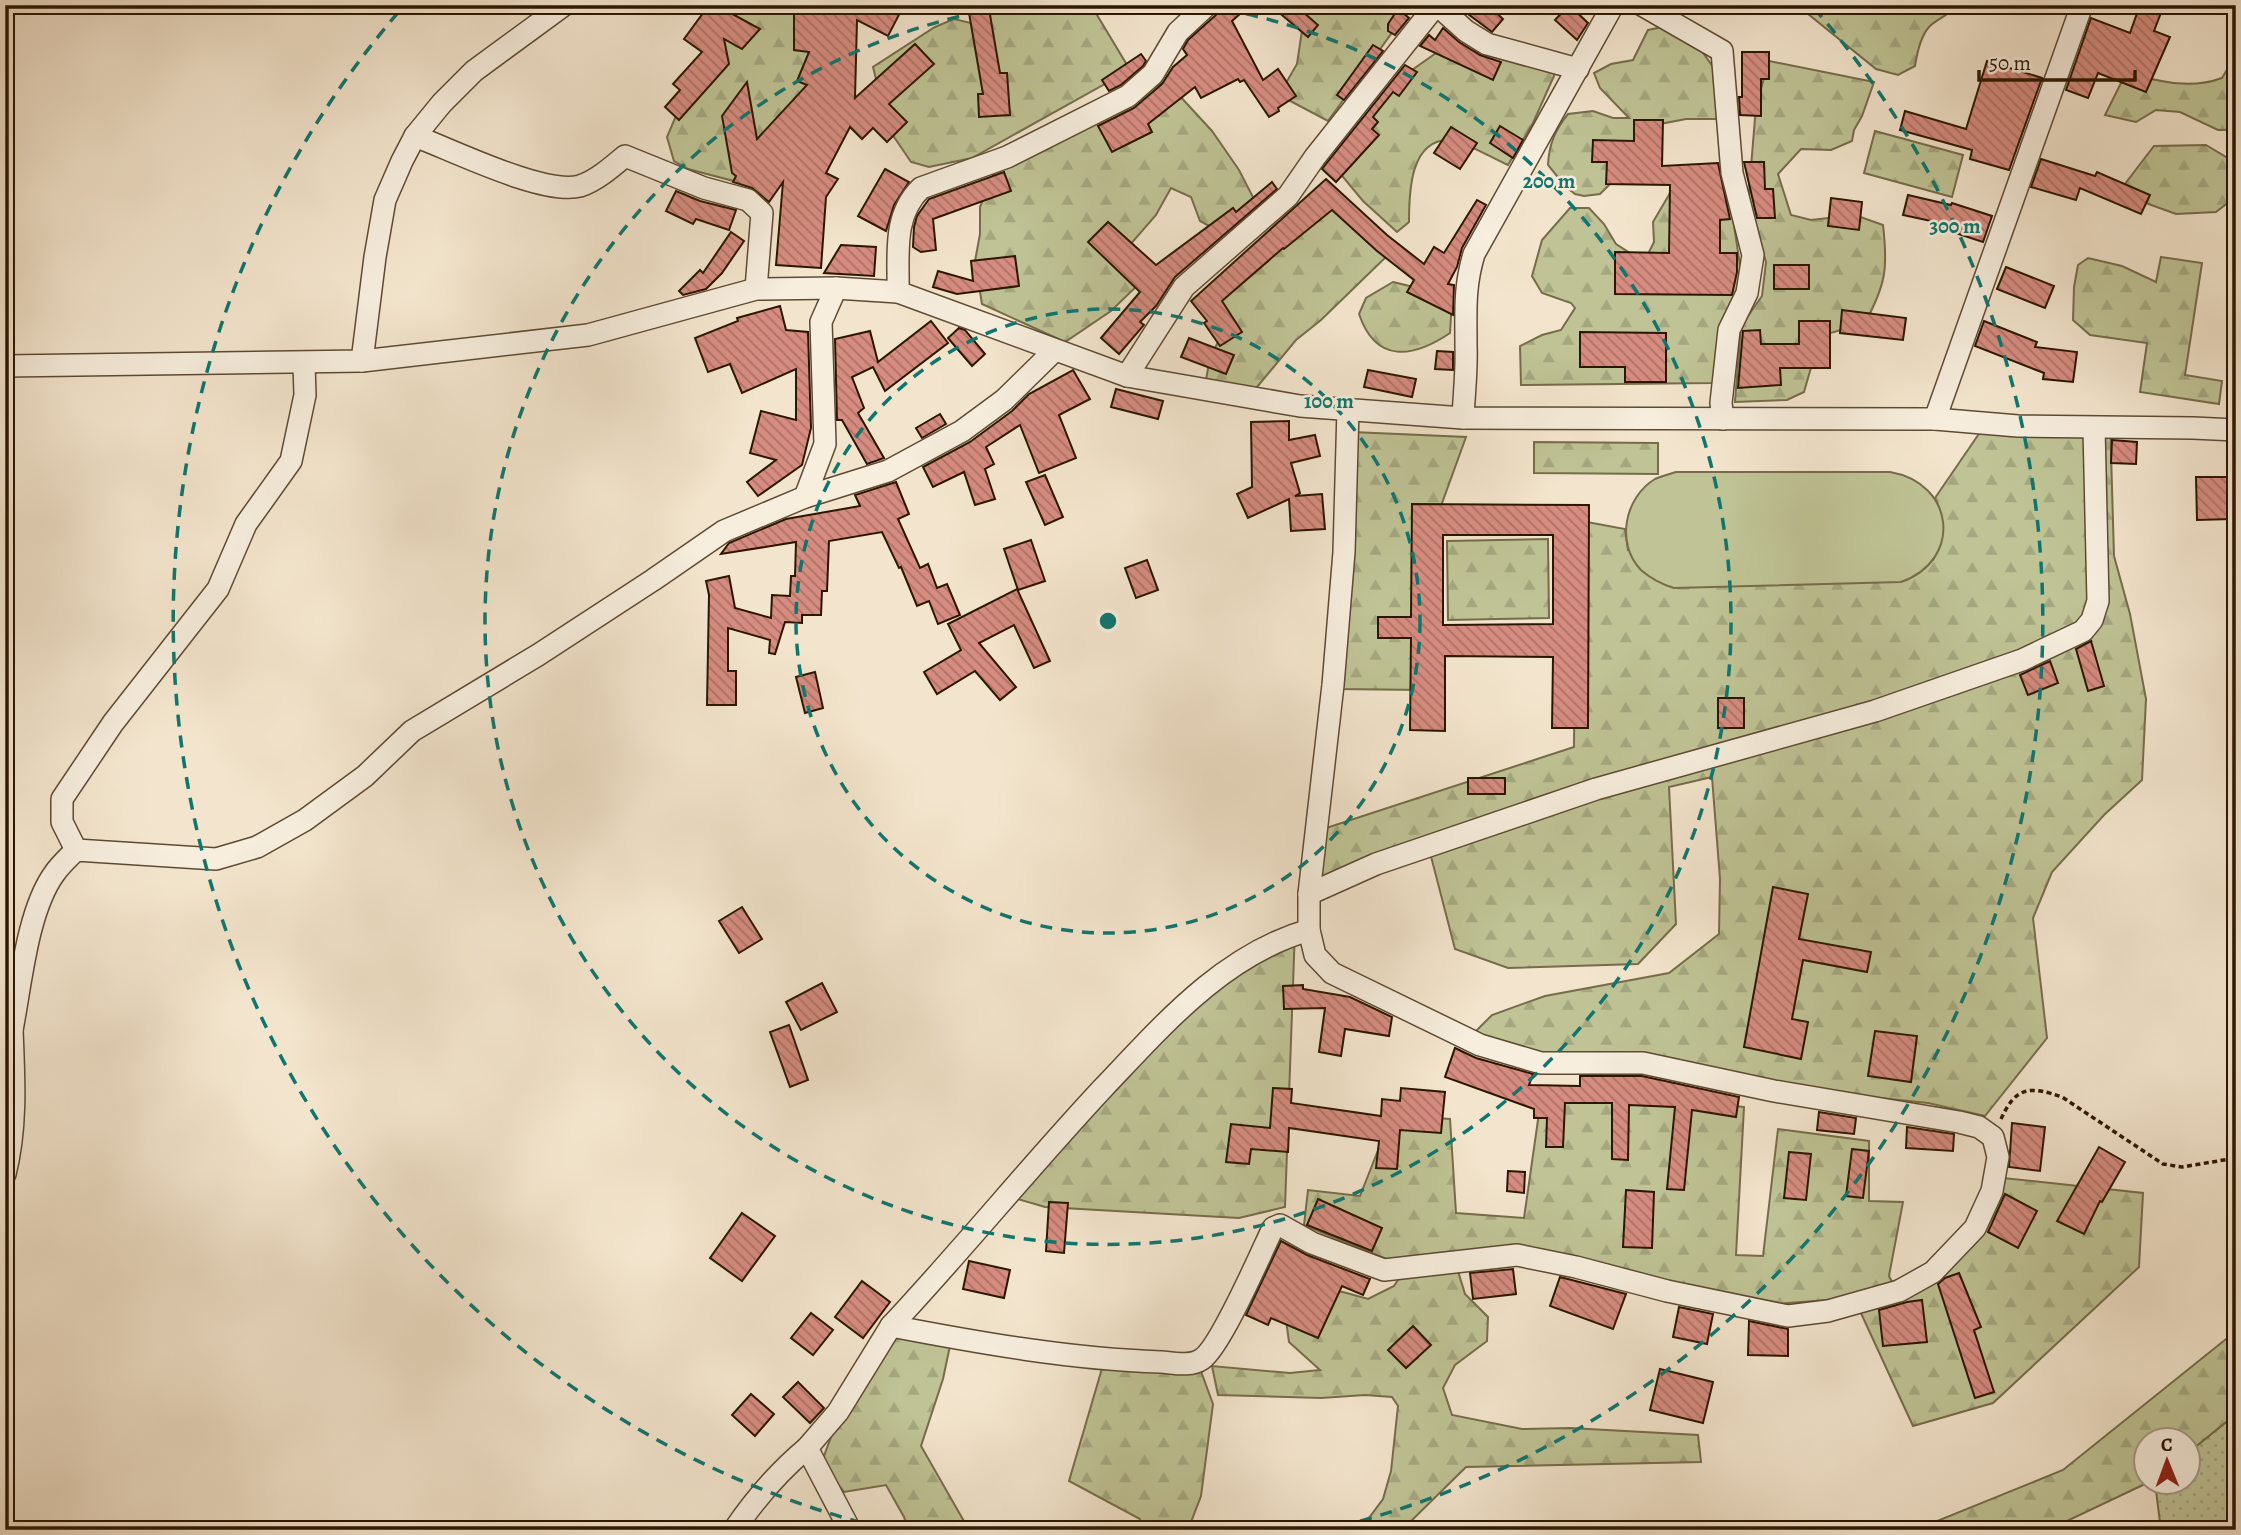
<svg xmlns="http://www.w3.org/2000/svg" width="2241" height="1535" font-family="Alegreya,serif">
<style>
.green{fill:url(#green-dots);stroke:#766c4a;stroke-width:2}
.forest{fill:url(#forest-firs);stroke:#766c4a;stroke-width:2}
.pitch{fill:#bfc395;stroke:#766c4a;stroke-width:2}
.building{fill:url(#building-back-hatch);stroke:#2c1600;stroke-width:2;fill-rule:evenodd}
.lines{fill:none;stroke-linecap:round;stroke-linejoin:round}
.minor-casing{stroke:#5e4a33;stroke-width:24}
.path{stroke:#2c1600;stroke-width:3.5;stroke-dasharray:5 3.5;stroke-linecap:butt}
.minor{stroke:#f7eede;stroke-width:21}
.ring{fill:none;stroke:#0f766e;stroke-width:3.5;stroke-dasharray:12 9}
.centre{fill:#0f766e;stroke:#f7eede;stroke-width:3.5}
.ring-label{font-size:21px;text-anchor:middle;font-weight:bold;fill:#0f766e;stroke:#f7eede;stroke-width:5;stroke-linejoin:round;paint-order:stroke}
</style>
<defs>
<pattern id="green-dots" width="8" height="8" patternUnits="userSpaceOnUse" patternTransform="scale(1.75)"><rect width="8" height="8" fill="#bfc395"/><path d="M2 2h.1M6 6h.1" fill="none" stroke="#a4a77f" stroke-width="1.8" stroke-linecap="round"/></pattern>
<pattern id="forest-firs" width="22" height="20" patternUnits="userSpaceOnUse" patternTransform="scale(1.75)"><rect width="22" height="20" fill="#bfc395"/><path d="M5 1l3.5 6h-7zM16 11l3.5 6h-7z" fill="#a4a77f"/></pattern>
<pattern id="building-back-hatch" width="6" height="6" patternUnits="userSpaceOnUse" patternTransform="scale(1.75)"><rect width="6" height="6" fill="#d68c80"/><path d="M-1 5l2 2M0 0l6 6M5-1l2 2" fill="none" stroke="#ae7166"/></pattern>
</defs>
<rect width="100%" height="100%" fill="#f3e5cd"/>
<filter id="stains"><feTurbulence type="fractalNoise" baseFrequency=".00286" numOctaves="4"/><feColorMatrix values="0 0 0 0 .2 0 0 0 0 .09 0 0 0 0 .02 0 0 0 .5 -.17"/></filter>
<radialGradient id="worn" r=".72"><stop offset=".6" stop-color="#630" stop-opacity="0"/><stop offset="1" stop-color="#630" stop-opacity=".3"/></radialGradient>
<!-- green -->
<path class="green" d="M2236,1414V1530H2161L2155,1483L2188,1482L2189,1452Z"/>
<!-- forest -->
<g class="forest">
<path d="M732,5H803L811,42L812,66L803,108L745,184L688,169L674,161L667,137L689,85L722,31Z"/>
<path d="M996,5H1091L1130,70L972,158L929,167L911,162L888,128L873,67L935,27L954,19L979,25Z"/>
<path d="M1286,5H1412L1328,121L1279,95L1297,64L1303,24Z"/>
<path d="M1797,5H1956C1949,16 1938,18 1929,27C1920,37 1917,53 1915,66L1898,75L1876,69Z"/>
<path d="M1667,26L1699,47L1720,77L1721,119H1686L1650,126L1635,159L1600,194L1584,196L1575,194L1565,186L1548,165C1549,144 1555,130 1568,114L1593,111L1613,118H1629L1600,88L1594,73L1611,64L1633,60L1648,30Z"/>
<path d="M2236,38V130H2218L2180,112L2156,110L2136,122L2105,115L2126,73C2159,81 2189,90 2222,78L2228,68Z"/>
<path d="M1446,46L1558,67L1533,123L1508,165C1496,160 1463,141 1452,140C1410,137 1409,192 1409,222L1397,232L1363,201L1333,165L1395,82Z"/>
<path d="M1769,61L1874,82L1862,116L1854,130L1852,141L1831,150L1801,149L1778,174L1791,215L1811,220L1855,215L1883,225C1888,268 1886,284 1865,323L1820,336L1804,392L1787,400L1735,402L1741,326L1762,296L1766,262L1748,204L1756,106Z"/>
<path d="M1166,81L1212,131L1239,170L1256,203L1222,233L1200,221L1191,197L1171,188L1156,215L1122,254L1143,280L1111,311L1065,342L982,304L975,261L980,234V207L996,168L1086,125Z"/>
<path d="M1875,131L1963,155L1952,197L1864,173Z"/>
<path d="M2206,145L2231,160L2236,172V189L2230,201L2216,212L2176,214L2118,193L2154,146Z"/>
<path d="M1670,193L1730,199L1743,285L1713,383L1521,385L1520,346L1542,335L1561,330L1575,308L1571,303L1542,293L1532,276L1542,240L1570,208H1589L1604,224L1616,244L1644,262L1654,242L1653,222Z"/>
<path d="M1331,196L1390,253L1321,320L1296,340L1252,393L1206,380L1210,357L1225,329L1205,298Z"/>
<path d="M2161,257L2202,263L2185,375L2222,381L2219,404L2140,392L2147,343L2090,335L2073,320L2074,287L2078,265L2088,258L2122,266L2156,282Z"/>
<path d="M1393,282L1426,290L1452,300L1450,333C1413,358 1376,364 1359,314L1366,298Z"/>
<path d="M2110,418L2114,556L2130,614L2146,699L2142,780L2104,815L2052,872L2033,918L2047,1038L1985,1116L1928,1103L1753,1085L1557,1059L1472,1035L1492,1015L1545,996L1669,973L1719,934L1720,879L1712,777L1669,787L1676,924L1638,964L1508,968L1455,949L1427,841L1314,888L1320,830L1574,747L1576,520L1625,529L1628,550L1933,560C1945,540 1945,519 1935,498L1985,425Z"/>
<path d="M1352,432L1466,437L1437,517L1425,690L1335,689Z"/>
<path d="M1534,442L1658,443V474L1534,473Z"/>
<path d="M1548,539L1549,618L1448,620L1447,541Z"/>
<path d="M1295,929L1285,1207L1239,1218L1045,1207L1004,1195L1171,1011Z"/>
<path d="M1597,1086L1744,1107L1736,1255L1763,1256L1778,1129L1869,1141V1201L1903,1202L1889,1276L1892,1282L1930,1266L1973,1225L1994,1177L2143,1193L2139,1267L1993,1403L1913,1426L1854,1298L1774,1304L1575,1261L1454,1258L1465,1294L1488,1317L1487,1341L1455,1365L1443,1388L1452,1415L1522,1429L1570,1428L1698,1435L1701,1462L1466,1467L1402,1530H1360L1383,1499L1391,1471L1398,1406L1392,1397L1365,1395L1321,1398L1218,1395L1212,1366L1290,1373L1320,1370L1289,1342L1286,1320L1305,1288L1343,1292L1368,1299L1394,1286L1406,1267L1304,1225L1308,1190L1360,1196L1392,1115L1450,1119L1456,1213L1524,1218L1540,1106Z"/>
<path d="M885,1331L951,1341L943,1379L921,1446L969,1530H908L904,1517L886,1485L844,1492L821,1464L840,1413Z"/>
<path d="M2236,1331V1414L2189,1452L2188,1440H2146L2147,1483L2048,1530H1915L2063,1470Z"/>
<path d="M1103,1365L1199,1366L1213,1404L1201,1496L1188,1530H1137L1140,1519L1069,1481Z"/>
</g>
<!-- pitch -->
<path class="pitch" d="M1676,472H1890C1955,483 1963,560 1901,582L1674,588C1661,584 1651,579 1641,570C1615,543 1625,497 1655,479C1661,476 1670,474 1676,472Z"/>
<!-- building -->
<g class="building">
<path d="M709,5H716L760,29L742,49L724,39L729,64L679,120L665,107L680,90L673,84L702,52L684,39Z"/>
<path d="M794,5L865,8L867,5H904L888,36L857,20L855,98L915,44L934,64L889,104L907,122L887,142L873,128L862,139L850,127L826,173L838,179L826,197L821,268L776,265L783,182L769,202L752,188L733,182L736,176L732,173L722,116L747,82L757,139L807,85L797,81L809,52L794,50Z"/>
<path d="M1220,5H1250L1232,21L1263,80L1278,69L1296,96L1278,108L1279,111L1269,117L1244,80L1240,82L1238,79L1201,98L1195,87L1148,124L1152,132L1112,152L1098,126L1134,108L1162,84L1173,67L1187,55L1183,49L1188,40L1216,15Z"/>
<path d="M1270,5H1295L1318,25L1308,37Z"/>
<path d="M1469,5H1488L1503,19L1492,32L1464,11Z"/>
<path d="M1569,5L1588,23L1577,40L1555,20Z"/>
<path d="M2140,5H2164L2154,31L2170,37L2146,92L2098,73L2088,98L2066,90L2091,18L2130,33Z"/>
<path d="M989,9L1000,73H1007L1010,115L979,117L978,94H983L969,13Z"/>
<path d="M1398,9L1409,18L1395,35L1388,31V24Z"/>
<path d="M1443,28L1459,42L1480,55L1501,62L1493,80L1420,46L1429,35L1435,40Z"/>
<path d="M1373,45L1383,51L1344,100L1337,95Z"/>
<path d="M1742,52H1769V79H1761V116L1740,115L1739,97H1742Z"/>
<path d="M1141,54L1146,61L1143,66L1121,85L1109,91L1102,80Z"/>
<path d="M1987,61L2042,78L2009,170L1970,159L1972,150L1900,130L1905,111L1966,129Z"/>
<path d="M1405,65L1417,72L1399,96L1393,92L1373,117L1378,122L1372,129L1379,135L1336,182L1322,169Z"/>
<path d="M1634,120H1663L1662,166L1718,163L1730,219L1720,220V253H1737V272L1732,295L1615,294V252L1669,253L1670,185L1606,184L1607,162H1592L1593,140L1634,141Z"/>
<path d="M1500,126L1523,140L1513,158L1490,143Z"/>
<path d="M1451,127L1477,143L1460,169L1434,153Z"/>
<path d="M2041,159L2095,176L2097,172L2150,195L2141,214L2080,188L2076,200L2031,187Z"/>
<path d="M1744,162H1764L1765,189H1773L1775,218H1757Z"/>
<path d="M885,169L909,182L894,205L886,231L858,216Z"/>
<path d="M1004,172L1011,191L933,219L936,250L921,252L913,247L914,227L917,216L929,199Z"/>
<path d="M1326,179L1387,235L1424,264L1434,247L1444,253L1477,200L1486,205L1462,248L1457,267L1448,284L1454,285L1453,315L1407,292L1414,280L1377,251L1332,210L1284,249L1283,248L1222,301L1242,332L1220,346L1204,323L1207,321L1191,301Z"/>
<path d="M1272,182L1277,189L1175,277L1156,306L1140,322L1144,325L1119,354L1101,338L1140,292L1088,242L1108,222L1156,265L1233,208L1236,212Z"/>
<path d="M676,191L700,201L736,210L729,230L696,219L693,224L666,211Z"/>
<path d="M1908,195L1951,205L1952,203L1992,216L1983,242L1943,229L1945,224L1903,215Z"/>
<path d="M1831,198L1862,202L1859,230L1828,226Z"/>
<path d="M731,232L744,241L722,273L706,289L683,295L679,291L700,270L703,273Z"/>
<path d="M841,245L876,247L874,276L824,273Z"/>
<path d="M1015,256L1019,286L957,294L933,287L938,271L973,281L971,261Z"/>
<rect x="1774" y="265" width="35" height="24"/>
<path d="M2006,267L2054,286L2045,308L1997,289Z"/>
<path d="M780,306L786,330L808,332L811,428L802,465L758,496L747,482L776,460L750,453L761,411L796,420V369L742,393L730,364L708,372L695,338L738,321L737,318Z"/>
<path d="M1842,310L1906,318L1903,340L1840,333Z"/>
<path d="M931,321L948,343L885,391L873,367L852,377L864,408L858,413L884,458L867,464L842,420H837L835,339L870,331L878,362Z"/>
<path d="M1799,321H1830V368H1780L1781,385L1738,388L1743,331L1760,330L1761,344H1799Z"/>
<path d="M1984,321L2037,342L2035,347L2077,352L2073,382L2043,379L2044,373L1975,346Z"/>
<path d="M959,328L965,330L985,354L972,366L948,338Z"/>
<path d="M1580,332L1666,333V382H1625V367H1580Z"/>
<path d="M1189,338L1234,355L1226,374L1181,357Z"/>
<path d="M1437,351L1453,352V370L1435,369Z"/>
<path d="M1073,370L1090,399L1059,415L1076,458L1039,473L1020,425L986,447L994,464L985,469L995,499L975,505L964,472L933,487L923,467L970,442L1012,411L1029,394Z"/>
<path d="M1368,370L1416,379L1412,397L1364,387Z"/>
<path d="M1116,389L1163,401L1158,419L1111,407Z"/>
<path d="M940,414L946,424L922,438L916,428Z"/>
<path d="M1289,421V440L1315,435L1320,456L1291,463L1300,493L1295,496L1322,494L1325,529L1291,531L1289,499L1248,518L1237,494L1252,487L1251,422Z"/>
<path d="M2112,440L2137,442L2136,464L2111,463Z"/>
<path d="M1045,475L1063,517L1045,525L1026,482Z"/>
<path d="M2196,477H2230L2231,519L2197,520Z"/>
<path d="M896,482L909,514L898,519L920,568L928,564L937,588L947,584L960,615L938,624L929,601L917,606L901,567L899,568L882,532L829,541L827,591H822L821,615H802V623L785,622L775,654L769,653L770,640L728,628V671H736V705H707L709,595L706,581L729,576L735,608L771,618L772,595L790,596L791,576H795L796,542L721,554L729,543L786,519L860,506L855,495Z"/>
<path d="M1412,504L1589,505L1588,728H1552L1553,657L1445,656V731L1410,730L1411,638H1378V617H1411ZM1443,535H1553V624L1443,625Z"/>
<path d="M1031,540L1045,581L1018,590L1004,549Z"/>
<path d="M1147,560L1158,590L1136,598L1125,568Z"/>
<path d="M1017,589L1050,661L1034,668L1014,625L979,643L1016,687L1000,700L975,671L937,694L924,672L961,650L948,624Z"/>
<path d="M2091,641L2104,686L2088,691L2076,649Z"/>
<path d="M2050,661L2058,683L2028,695L2020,675Z"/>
<path d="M815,672L823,708L805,713L796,677Z"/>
<rect x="1718" y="698" width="26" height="30"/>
<rect x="1468" y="778" width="37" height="16"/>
<path d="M1773,887L1808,894L1799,939L1871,952L1867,972L1803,960L1792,1019L1808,1022L1801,1059L1744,1047Z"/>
<path d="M742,907L762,939L739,953L719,921Z"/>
<path d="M822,983L837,1012L801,1030L786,1002Z"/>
<path d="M1303,985V989L1350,997L1392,1017L1389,1036L1345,1029L1341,1056L1319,1052L1325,1008L1284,1009L1283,986Z"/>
<path d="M789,1025L808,1080L790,1087L770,1032Z"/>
<path d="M1875,1031L1917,1036L1911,1082L1868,1076Z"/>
<path d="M1455,1048L1476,1058L1533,1074L1529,1085L1580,1086V1076H1642L1739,1097L1736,1117L1692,1110L1684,1190L1667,1189L1675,1107L1629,1105L1628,1160L1612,1159V1103H1565L1563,1147H1546L1547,1118H1534V1109L1445,1077Z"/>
<path d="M1273,1088L1292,1089L1291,1103L1381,1116L1382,1099L1400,1101L1401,1088L1445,1092L1441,1133L1400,1130L1397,1169L1376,1168L1379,1141L1289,1128L1288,1152L1251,1149L1249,1164L1226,1162L1231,1124L1270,1128Z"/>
<path d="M1819,1112L1856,1118L1854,1134L1817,1130Z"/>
<path d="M2012,1123L2045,1127L2040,1171L2009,1167Z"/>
<path d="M1907,1127L1954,1134L1953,1151L1906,1148Z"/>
<path d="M2099,1147L2125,1162L2102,1202L2100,1201L2084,1234L2057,1221Z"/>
<path d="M1852,1149L1869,1151L1863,1198L1846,1196Z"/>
<path d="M1789,1152L1811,1154L1806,1200L1784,1198Z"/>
<path d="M1508,1171L1525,1172L1524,1193L1507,1191Z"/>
<path d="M1626,1190L1654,1192L1652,1248L1623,1247Z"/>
<path d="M2005,1194L2037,1211L2018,1248L1988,1232Z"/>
<path d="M1318,1199L1382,1228L1372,1251L1307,1225Z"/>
<path d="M1049,1202L1068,1203L1064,1253L1046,1251Z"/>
<path d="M742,1213L775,1236L742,1281L710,1258Z"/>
<path d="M1281,1241L1307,1255L1370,1279L1363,1295L1342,1286L1318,1338L1271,1318L1268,1325L1246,1315Z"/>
<path d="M969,1261L1010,1270L1004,1298L963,1289Z"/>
<path d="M1513,1269L1516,1294L1473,1299L1470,1273Z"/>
<path d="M1959,1273L1981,1327L1974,1330L1994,1392L1975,1398L1938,1284L1945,1278Z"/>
<path d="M1560,1277L1626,1294L1613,1329L1550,1306Z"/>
<path d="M862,1281L890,1302L863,1338L835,1317Z"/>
<path d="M1922,1300L1927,1342L1883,1346L1879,1310L1907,1302Z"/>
<path d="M1679,1307L1713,1314L1707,1344L1673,1337Z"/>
<path d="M811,1313L833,1330L813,1355L791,1338Z"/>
<path d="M1749,1321L1788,1329V1356L1748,1355Z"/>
<path d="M1413,1326L1431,1345L1406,1368L1388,1350Z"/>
<path d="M1660,1369L1713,1382L1703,1423L1650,1410Z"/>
<path d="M798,1382L824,1408L810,1423L783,1397Z"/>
<path d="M751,1394L774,1414L755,1436L732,1415Z"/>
</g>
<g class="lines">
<!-- minor casing -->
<g class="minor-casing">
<g id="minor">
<path d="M1437,5L1466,31L1487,44L1578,69"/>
<path d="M1642,5L1722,51L1732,173L1753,255L1747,293L1729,330L1721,403L1723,419"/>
<path d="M415,136C452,150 545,196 580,186C596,181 612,167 625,156L704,188L748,200L762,213L756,289"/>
<path d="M898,292C899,255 892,216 921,188L1007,157L1128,96L1153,74L1178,32L1207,5"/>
<path d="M362,361L375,257L385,200L402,161L415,136L442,103L474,71L564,5"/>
<path d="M5,366L362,361L588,335L756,289L836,288L898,292L1127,376L1300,406L1463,418L1935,419L2018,426L2193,428L2236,430"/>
<path d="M1127,376L1184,287L1288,196L1315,157L1436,5"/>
<path d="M1463,418C1464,394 1467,370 1466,346C1466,312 1464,287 1474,254L1613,5"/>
<path d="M1935,419L2082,5"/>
<path d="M805,497L825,444L821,322L836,288"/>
<path d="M76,850L62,822V799L113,723L218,589L246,524L291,461L305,395L304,364"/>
<path d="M1309,894L1376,864L1596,789L1875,711L2022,660L2083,631L2092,620L2098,601L2094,428"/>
<path d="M5,1026L12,1030C14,1078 17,1127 5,1174"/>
<path d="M12,1030C21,984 27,912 54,874C60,865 69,857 76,850L216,859L257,847L305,820L365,776L412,731L538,655L653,580L724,531L805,497L888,471L962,431L1004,400L1054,351"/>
<path d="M891,1326C964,1248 1031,1165 1104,1087C1164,1024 1223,955 1309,930"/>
<path d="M734,1530C756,1498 778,1472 807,1448"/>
<path d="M850,1530L807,1448L838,1412L891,1326C980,1343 1070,1359 1161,1362C1174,1363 1191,1367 1202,1359C1221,1346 1261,1253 1273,1228L1280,1225L1312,1243L1384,1270L1517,1255L1576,1267L1667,1291L1788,1316L1828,1311L1899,1291L1933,1272L1975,1228L1992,1191L1998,1157L1993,1137L1979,1127L1959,1122L1774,1091L1643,1063H1541L1480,1045L1332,973L1315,955L1309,930V894L1333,685L1344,552L1348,409"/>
</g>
</g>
<!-- path -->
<path class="path" d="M2001,1119C2016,1086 2030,1086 2062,1097L2163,1164L2182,1167L2236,1158"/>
<!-- minor -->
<use href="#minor" class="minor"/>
</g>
<!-- distance rings -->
<g class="ring">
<circle cx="1108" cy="621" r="312"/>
<path d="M1205 6A623 623 0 1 1 1011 6"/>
<path d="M882 1528A935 935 0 0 1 402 8M1814 8A935 935 0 0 1 1334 1528"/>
</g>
<circle cx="1108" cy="621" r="10" class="centre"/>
<g class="ring-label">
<text x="1549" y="188">200 m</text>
<text x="1955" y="233">300 m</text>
<text x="1329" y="408">100 m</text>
</g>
<!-- margin -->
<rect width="2241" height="1535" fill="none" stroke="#f3e5cd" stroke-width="28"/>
<rect x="7" y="7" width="2227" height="1521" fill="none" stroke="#2c1600" stroke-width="3.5"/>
<rect x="14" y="14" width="2213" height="1507" fill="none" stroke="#2c1600" stroke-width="2"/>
<!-- north arrow -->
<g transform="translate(2167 1461) rotate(359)"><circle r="33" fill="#f7eede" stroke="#a69885" stroke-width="2"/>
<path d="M0-5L12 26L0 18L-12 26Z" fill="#8f2418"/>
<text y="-10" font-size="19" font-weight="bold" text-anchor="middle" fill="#2c1600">С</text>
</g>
<!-- scale -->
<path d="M1979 70v10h156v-10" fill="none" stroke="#2c1600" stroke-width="3.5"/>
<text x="1989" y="70" font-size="21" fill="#2c1600" stroke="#f7eede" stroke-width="5" paint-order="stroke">50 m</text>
<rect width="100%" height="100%" filter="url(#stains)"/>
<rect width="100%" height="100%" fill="url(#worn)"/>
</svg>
